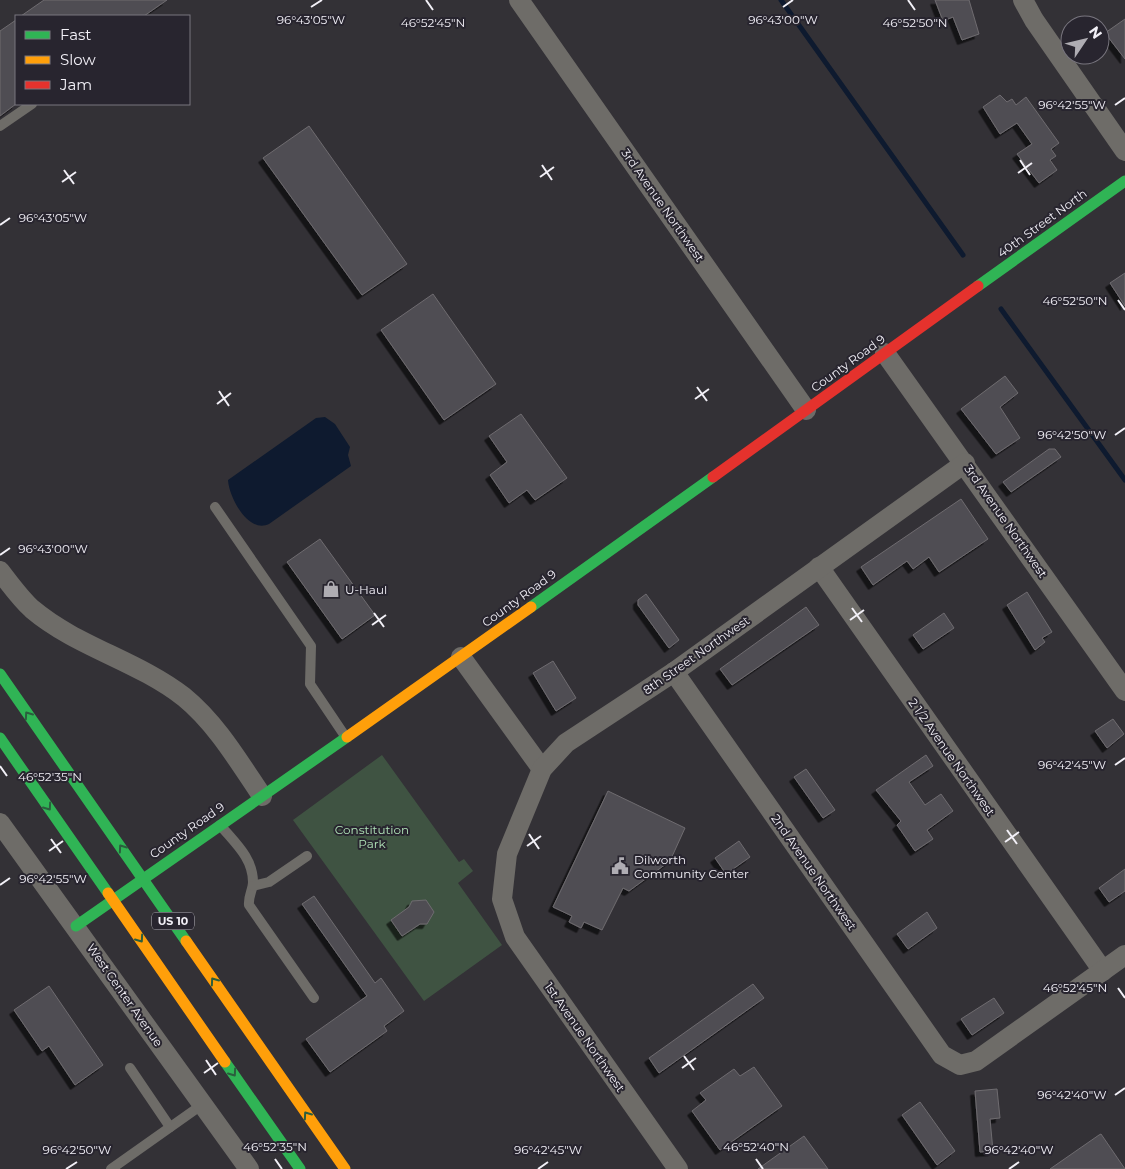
<svg xmlns="http://www.w3.org/2000/svg" width="1125" height="1169" font-family="Montserrat,sans-serif">
<style>
.green{fill:#3f5342}
.water{fill:#0e1a2f}
.lines{fill:none;stroke-linecap:round;stroke-linejoin:round}
.stream{stroke:#0e1a2f;stroke-width:5}
.building{fill:#504e52;stroke:#6e6b70;filter:url(#shadow)}
.lane{stroke:#6e6c68;stroke-width:10}
.street{stroke:#6e6c68;stroke-width:20}
.fast{stroke:#30b455;stroke-width:11}
.slow{stroke:#ff9f0a;stroke-width:11}
.jam{stroke:#e5322d;stroke-width:11}
.oneway{stroke:#2b5e3e}
.ticks{fill:none;stroke:#f2f0f7;stroke-width:2}
.labels{text-anchor:middle;dominant-baseline:central;stroke-width:4;stroke-linejoin:round;paint-order:stroke}
.shield{fill:#28252f;stroke:#b5b3bb;stroke-width:1}
.shield-label{font-size:11px;font-weight:bold;fill:#f2f0f7}
.street-label{font-size:12px;fill:#f2f0f7;stroke:#28252f}
.poi-label{font-size:12px;fill:#f2f0f7;stroke:#28252f;text-anchor:start}
.park-label{font-size:12px;fill:#b0e2b7;stroke:#28252f}
.ticks-label{font-size:12px;text-anchor:middle;fill:#f2f0f7;stroke:#28252f;stroke-width:4;stroke-linejoin:round;paint-order:stroke}
</style>
<defs>
<filter id="shadow"><feDropShadow dx="-4.5" dy="4.5" stdDeviation="0" flood-color="#0009"/></filter>
</defs>
<rect width="100%" height="100%" fill="#333136"/>
<!-- green -->
<path class="green" d="M382,755L459,862L464,859L473,871L458,883L502,945L424,1001L293,820Z"/>
<!-- water -->
<path class="water" d="M325,417L335,424L350,447L348,455L351,466L269,524C248,534 229,497 228,480L316,418Z"/>
<g class="lines">
<!-- stream -->
<g class="stream">
<path d="M781,0L963,255"/>
<path d="M1001,309L1125,480"/>
</g>
</g>
<!-- building -->
<g class="building">
<path d="M44,0H167L144,16H21Z"/>
<path d="M935,0H969L979,34L962,40L953,17L943,21Z"/>
<path d="M1125,19V59L1105,33Z"/>
<path d="M16,20V104L0,116V31Z"/>
<path d="M1000,95L1007,102L1012,99L1016,105L1026,97L1059,143L1051,149L1056,156L1050,160L1057,170L1039,183L1017,154L1032,144L1017,123L1000,134L983,107Z"/>
<path d="M309,126L407,264L362,295L263,158Z"/>
<path d="M1125,273V306L1110,283Z"/>
<path d="M433,294L496,384L444,420L381,330Z"/>
<path d="M1005,376L1018,393L1000,407L1020,438L996,454L961,409Z"/>
<path d="M521,414L567,478L535,500L527,490L509,503L490,475L507,462L489,436Z"/>
<path d="M1049,449H1055L1061,457L1011,492L1003,482Z"/>
<path d="M961,499L988,539L939,572L929,557L913,569L907,561L873,585L861,567Z"/>
<path d="M320,539L375,615L342,639L287,562Z"/>
<path d="M1027,592L1052,632L1042,638L1045,642L1035,650L1007,605Z"/>
<path d="M646,594L679,640L669,648L638,605V600Z"/>
<path d="M806,607L819,625L732,685L720,669Z"/>
<path d="M944,613L954,628L923,649L913,635Z"/>
<path d="M553,661L576,698L556,711L533,673Z"/>
<path d="M1113,719L1124,734L1107,748L1095,731Z"/>
<path d="M926,755L933,766L909,782L925,805L941,794L953,811L927,830L933,839L915,851L897,825L901,821L876,790Z"/>
<path d="M806,769L835,810L823,818L794,777Z"/>
<path d="M608,791L685,828L670,861L629,891L623,888L602,930L584,922L581,928L569,922L572,916L553,907Z"/>
<path d="M739,841L750,857L726,874L715,858Z"/>
<path d="M1125,869V891L1109,902L1099,888Z"/>
<path d="M314,896L375,983L381,978L404,1011L384,1026L387,1031L330,1072L306,1039L367,996L302,904Z"/>
<path d="M426,900L434,912L427,924H420L402,936L391,920L409,907L412,901Z"/>
<path d="M927,912L937,928L908,949L897,934Z"/>
<path d="M753,984L764,998L659,1073L649,1058Z"/>
<path d="M49,986L103,1065L75,1085L49,1046L42,1051L14,1010Z"/>
<path d="M994,998L1004,1013L972,1035L961,1019Z"/>
<path d="M754,1067L782,1106L720,1150L692,1111L706,1100L700,1093L734,1069L740,1076Z"/>
<path d="M997,1089L1000,1118L990,1119L993,1151L980,1152L975,1091Z"/>
<path d="M920,1102L955,1151L937,1165L902,1115Z"/>
<path d="M1101,1134L1125,1169H1050L1099,1135Z"/>
<path d="M804,1136L828,1169H758Z"/>
</g>
<g class="lines">
<!-- lane -->
<g class="lane">
<path d="M0,126L32,104"/>
<path d="M215,507L311,646L310,684L345,736"/>
<path d="M220,825C235,843 253,858 253,882C253,890 248,896 249,905L314,998"/>
<path d="M253,886L269,882L307,856"/>
<path d="M130,1068L170,1127"/>
<path d="M111,1169L203,1104"/>
</g>
<!-- street -->
<g class="street">
<path d="M519,0L806,410"/>
<path d="M1023,0L1034,20L1125,151"/>
<path d="M885,353L1125,691"/>
<path d="M819,567L1103,971"/>
<path d="M0,571C10,584 20,598 32,609C77,647 136,660 184,697C216,723 239,762 262,796"/>
<path d="M461,657L542,769"/>
<path d="M674,672L942,1055L960,1065L976,1061L1125,955"/>
<path d="M0,823L249,1169"/>
<path d="M678,1169L515,937L502,899L507,854L542,769L566,743L674,672L965,463"/>
</g>
<!-- fast -->
<g class="fast">
<path d="M978,286L1125,181"/>
<path d="M531,607L713,477"/>
<path d="M0,674L186,941"/>
<path d="M0,738L108,893"/>
<path d="M76,926L347,737"/>
<path d="M225,1062L300,1169"/>
</g>
<!-- slow -->
<g class="slow">
<path d="M347,737L531,607"/>
<path d="M108,893L225,1062"/>
<path d="M186,941L345,1169"/>
</g>
<!-- jam -->
<path class="jam" d="M713,477L978,286"/>
</g>
<!-- one-way arrows -->
<defs><path id="oneway-chevron" d="M-2-3.5L2.5 0L-2 3.5" fill="none" stroke-width="1.6" stroke-linecap="round" stroke-linejoin="round" transform="scale(1.25)"/></defs>
<g class="oneway">
<use href="#oneway-chevron" transform="translate(28 715) rotate(-125)"/>
<use href="#oneway-chevron" transform="translate(48 807) rotate(55)"/>
<use href="#oneway-chevron" transform="translate(122 848) rotate(-125)"/>
<use href="#oneway-chevron" transform="translate(140 939) rotate(55)"/>
<use href="#oneway-chevron" transform="translate(214 981) rotate(-125)"/>
<use href="#oneway-chevron" transform="translate(233 1073) rotate(55)"/>
<use href="#oneway-chevron" transform="translate(307 1115) rotate(-125)"/>
</g>
<!-- ticks -->
<path class="ticks" d="M426,0L433,10M908,0L915,10M311,7L322,0M783,7L793,0M1115,105L1125,98M1020,160L1030,175M542,165L552,180M64,170L74,184M1018,173L1032,163M540,177L554,167M62,182L76,172M0,225L10,218M1118,300L1125,310M697,387L707,401M219,391L229,406M695,399L709,389M217,404L231,393M1115,435L1125,428M0,555L10,548M852,608L862,622M374,613L384,627M850,620L864,610M372,625L386,615M1115,765L1125,758M0,766L7,776M1007,830L1017,844M529,834L539,849M51,839L61,853M1005,842L1019,832M527,846L541,836M49,851L63,841M0,885L10,878M1118,988L1125,998M684,1056L694,1070M206,1060L216,1075M682,1068L696,1058M204,1073L218,1063M1115,1095L1125,1088M275,1159L282,1169M756,1159L763,1169M66,1169L77,1162M538,1169L548,1162M1009,1169L1019,1162"/>
<!-- icons -->
<defs>
<g id="shop-bare" transform="scale(1.35)"><path d="M-5-2.5h2.3a2.7 3.5 0 0 1 5.4 0H5L5.5 6h-11ZM-1.5-2.5h3a1.5 2.3 0 0 0-3 0Z" fill="#afadb3" stroke="#28252f" stroke-width="2.5" paint-order="stroke"/></g>
<g id="civic-bare" transform="scale(1.35)"><path d="M-.6-6.5H3V-4.5H.6V-3L4-1V1h2V6H-6V1h2V-1L-.6-3ZM-1.2 2.5V6h2.4V2.5Z" fill="#afadb3" stroke="#28252f" stroke-width="2.5" paint-order="stroke"/></g>
</defs>
<g fill-rule="evenodd">
<use href="#shop-bare" x="331" y="589"/>
<use href="#civic-bare" x="620" y="866"/>
</g>
<g class="labels">
<!-- shield labels -->
<rect class="shield" x="152" y="912.5" width="42" height="17" rx="4"/>
<g class="shield-label">
<text x="173" y="921">US 10</text>
</g>
<!-- street labels -->
<g class="street-label">
<text transform="translate(663 205) rotate(55)">3rd Avenue Northwest</text>
<text transform="translate(1042 223) rotate(-36)">40th Street North</text>
<text transform="translate(848 363) rotate(-36)">County Road 9</text>
<text transform="translate(1006 521) rotate(55)">3rd Avenue Northwest</text>
<text transform="translate(519 598) rotate(-36)">County Road 9</text>
<text transform="translate(696 655) rotate(-35)">8th Street Northwest</text>
<text transform="translate(952 757) rotate(55)">2 1/2 Avenue Northwest</text>
<text transform="translate(187 830) rotate(-35)">County Road 9</text>
<text transform="translate(814 872) rotate(55)">2nd Avenue Northwest</text>
<text transform="translate(125 995) rotate(55)">West Center Avenue</text>
<text transform="translate(585 1037) rotate(55)">1st Avenue Northwest</text>
</g>
<!-- poi labels -->
<g class="poi-label">
<text x="345" y="589">U-Haul</text>
<text x="634" y="859">Dilworth<tspan x="634" dy="14">Community Center</tspan></text>
</g>
<!-- park labels -->
<g class="park-label">
<text x="372" y="829">Constitution<tspan x="372" dy="14">Park</tspan></text>
</g>
</g>
<g class="ticks-label">
<text x="311" y="24">96°43'05"W</text>
<text x="783" y="24">96°43'00"W</text>
<text x="433" y="27">46°52'45"N</text>
<text x="915" y="27">46°52'50"N</text>
<text x="1072" y="109">96°42'55"W</text>
<text x="53" y="222">96°43'05"W</text>
<text x="1075" y="305">46°52'50"N</text>
<text x="1072" y="439">96°42'50"W</text>
<text x="53" y="553">96°43'00"W</text>
<text x="1072" y="769">96°42'45"W</text>
<text x="50" y="781">46°52'35"N</text>
<text x="53" y="883">96°42'55"W</text>
<text x="1075" y="992">46°52'45"N</text>
<text x="1072" y="1099">96°42'40"W</text>
<text x="275" y="1151">46°52'35"N</text>
<text x="756" y="1151">46°52'40"N</text>
<text x="77" y="1154">96°42'50"W</text>
<text x="548" y="1154">96°42'45"W</text>
<text x="1019" y="1154">96°42'40"W</text>
</g>
<!-- legend -->
<rect x="15" y="15" width="175" height="90" fill="#28252f" stroke="#79767f"/>
<rect x="25" y="31" width="25" height="8" fill="#30b455" stroke="#79767f"/>
<text x="60" y="40" font-size="15" fill="#f2f0f7">Fast</text>
<rect x="25" y="56" width="25" height="8" fill="#ff9f0a" stroke="#79767f"/>
<text x="60" y="65" font-size="15" fill="#f2f0f7">Slow</text>
<rect x="25" y="81" width="25" height="8" fill="#e5322d" stroke="#79767f"/>
<text x="60" y="90" font-size="15" fill="#f2f0f7">Jam</text>
<!-- north arrow -->
<g transform="translate(1085 40) rotate(55)"><circle r="24" fill="#28252f" stroke="#79767f"/>
<path d="M0-4L9 19L0 12L-9 19Z" fill="#afadb3"/>
<text y="-8" font-size="14" font-weight="bold" text-anchor="middle" fill="#f2f0f7">N</text>
</g>
</svg>
